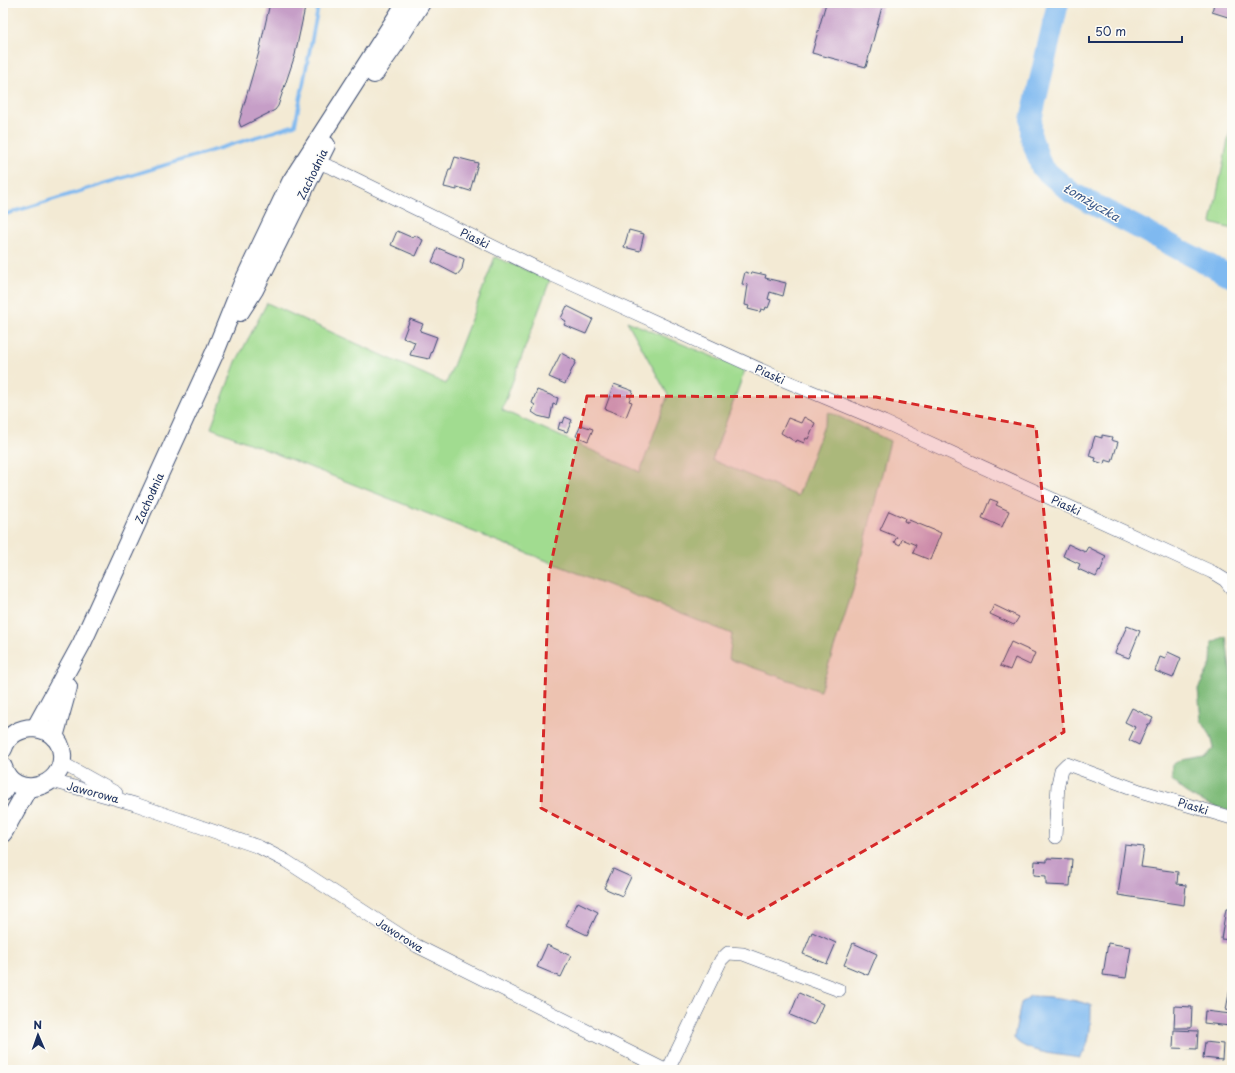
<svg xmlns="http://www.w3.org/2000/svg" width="1235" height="1073" font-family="'Playpen Sans',sans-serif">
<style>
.green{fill:#a1dc90;stroke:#5e8677}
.forest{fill:#80bc7a;stroke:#4e766c}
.water{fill:#7fb9f0;stroke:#4d74a7}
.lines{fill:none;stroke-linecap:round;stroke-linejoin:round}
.stream{stroke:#7fb9f0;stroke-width:3.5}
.river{stroke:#7fb9f0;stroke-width:22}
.building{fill:#c69ec7}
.street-casing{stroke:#3b4b70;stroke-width:14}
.secondary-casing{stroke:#3b4b70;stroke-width:20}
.street{stroke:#fff;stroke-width:13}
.secondary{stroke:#fff;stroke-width:18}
.marked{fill:#d62828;fill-opacity:0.2;stroke:#d62828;stroke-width:3;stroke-dasharray:8 5;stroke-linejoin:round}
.labels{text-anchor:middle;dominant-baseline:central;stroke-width:3;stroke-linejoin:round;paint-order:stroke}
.street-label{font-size:11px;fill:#1b2f5e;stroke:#fdfcf7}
.water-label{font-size:12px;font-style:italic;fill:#39588a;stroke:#fdfcf7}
</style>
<rect width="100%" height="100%" fill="#fdfcf7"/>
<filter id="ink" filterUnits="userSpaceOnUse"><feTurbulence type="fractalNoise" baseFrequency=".025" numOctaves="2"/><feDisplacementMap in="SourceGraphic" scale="8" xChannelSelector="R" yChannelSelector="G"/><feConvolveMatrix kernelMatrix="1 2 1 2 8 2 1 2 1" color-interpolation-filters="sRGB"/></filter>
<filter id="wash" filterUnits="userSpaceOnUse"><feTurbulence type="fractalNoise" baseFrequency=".012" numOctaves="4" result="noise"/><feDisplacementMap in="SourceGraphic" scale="16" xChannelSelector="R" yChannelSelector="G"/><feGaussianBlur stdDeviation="0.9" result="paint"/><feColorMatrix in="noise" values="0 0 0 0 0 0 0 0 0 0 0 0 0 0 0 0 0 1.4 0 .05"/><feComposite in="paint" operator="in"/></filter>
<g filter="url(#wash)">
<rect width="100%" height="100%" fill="#f3ead4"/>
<!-- green -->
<g class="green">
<path d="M1232,121V229L1211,223Z"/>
<path d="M495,257L550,280L502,410L640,472L668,395L627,321L745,370L712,460L798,496L829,412L890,441L853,590L820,691L729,659L732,634L211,428L236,362L267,303L446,384Z"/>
</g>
<!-- forest -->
<path class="forest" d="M1226,636L1232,684V812C1210,805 1187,798 1172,780L1173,767L1181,762L1205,758L1214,748L1211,736L1201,720L1198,689L1211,664L1212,642Z"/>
<!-- water -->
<path class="water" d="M1030,996C1050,996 1072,999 1091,1005C1091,1022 1091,1045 1080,1058C1063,1055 1024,1053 1014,1038L1021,1003Z"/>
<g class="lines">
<!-- stream -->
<path class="stream" d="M3,215L295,125L319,3"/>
<!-- river -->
<path class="river" d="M1058,3L1031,120V137L1042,168L1059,182L1072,193L1093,204L1232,277"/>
</g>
<g id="blocks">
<!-- building -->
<g class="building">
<path d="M270,3H306L295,55L278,106L275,110L241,127L239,122L259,52Z"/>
<path d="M826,3H883L866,67L812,53Z"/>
<path d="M1214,3H1232L1231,18L1212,12Z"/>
<path d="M455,157L478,163L470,191L457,187V190L444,187L449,169H451Z"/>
<path d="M629,230L644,234L640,251L624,247Z"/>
<path d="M397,231L413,238L414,235L423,240L416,256L391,245Z"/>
<path d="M438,248L464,259L462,269L457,275L432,262Z"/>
<path d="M745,272L752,274V272L766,275L765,278L786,283L783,296L770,292L768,299L771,300L768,308L766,307L765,310L761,309L760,312L748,309L749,306L745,305L748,285L742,284Z"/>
<path d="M567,306L593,319L586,334L564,325L566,321L561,318Z"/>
<path d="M410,319L423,324L420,331L437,337L429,359L410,355L415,342L403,338Z"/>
<path d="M561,353L576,361L565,384L549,377Z"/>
<path d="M614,384L633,391L629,401L632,402L626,417L605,409Z"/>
<path d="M537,390L558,398L556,405L553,404L550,419L538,416L532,412L535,405L532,403Z"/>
<path d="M565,417L572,420L567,432L558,429L560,422L563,423Z"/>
<path d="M804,417L815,423L808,439L806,438L804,443L797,440L796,442L781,433L788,418L801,423Z"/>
<path d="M581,425L593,429L588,441L576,436Z"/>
<path d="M1102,435L1112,437L1111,440L1118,442L1112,462L1105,460L1104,464L1095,461L1096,458L1089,456L1095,436L1102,438Z"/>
<path d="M990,499L998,502L996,505L1009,511L1002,527L982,518Z"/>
<path d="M889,511L905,518L904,521L908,523L909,520L941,533L930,560L913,553L916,545L902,539L900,545L894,542L897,537L880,530Z"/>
<path d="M1068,544L1085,552L1088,547L1106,556L1100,572L1099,571L1096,577L1078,569L1080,564L1063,556Z"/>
<path d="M994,605L1019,617L1014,625L990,614Z"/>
<path d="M1127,626L1140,631L1129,658L1115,653Z"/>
<path d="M1011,642L1035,653L1030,665L1015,658L1010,670L1000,666Z"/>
<path d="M1168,652L1181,658L1173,678L1155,671L1160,657L1165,659Z"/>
<path d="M1132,708L1153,718L1150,724H1148L1139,745L1129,740L1135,727L1125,722Z"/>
<path d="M1125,845L1144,847L1141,867L1178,872L1177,884L1186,885L1184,905L1118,895Z"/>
<path d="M1047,858L1072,859L1070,886L1046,885V876L1034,875L1035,861L1047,862Z"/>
<path d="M613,869L631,877L622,896L604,888Z"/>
<path d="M578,902L598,912L587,935L566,925Z"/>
<path d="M1226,909H1232V940L1221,939Z"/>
<path d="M812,932L836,943L827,964L803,954Z"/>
<path d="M853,943L877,954L868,975L844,965Z"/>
<path d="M1108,943L1131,947L1126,978L1103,975Z"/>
<path d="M547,945L571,956L561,977L537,967Z"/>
<path d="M1230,988H1232V1011L1226,1010Z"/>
<path d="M799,993L823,1004L814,1025L790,1015Z"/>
<path d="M1175,1006L1192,1007L1191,1028H1174Z"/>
<path d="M1205,1011L1231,1014L1230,1026L1204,1023Z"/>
<path d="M1174,1030L1198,1031L1197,1049L1173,1048Z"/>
<path d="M1205,1042L1223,1044L1222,1060L1203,1058Z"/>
</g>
</g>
</g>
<g filter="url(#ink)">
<use href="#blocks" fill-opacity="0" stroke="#3b4b70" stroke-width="1"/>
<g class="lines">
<!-- street casing -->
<g class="street-casing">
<g id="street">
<path d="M309,159L333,168L539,269L781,379L884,422L1212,572L1225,580L1232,589"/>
<path d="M62,763L116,793"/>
<path d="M52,781L135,804L259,847L286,861L417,946L665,1070"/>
<path d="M1055,837L1058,784L1061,770L1067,764L1140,791L1232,818"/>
<path d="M668,1070L721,960L728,953L743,954L839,990"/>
</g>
</g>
<!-- secondary casing -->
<g class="secondary-casing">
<g id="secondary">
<path d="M374,74L395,44L421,3"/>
<path d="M240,312L254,290L326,145"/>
<path d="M36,727L82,643L215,352L242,285L291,182L406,3"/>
<path d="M54,737L68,687"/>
<path d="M3,749C12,719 59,722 62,754C65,789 13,801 3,767"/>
<path d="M3,792L8,777"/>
<path d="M3,833L28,788"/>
</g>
</g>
<!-- street -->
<use href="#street" class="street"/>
<!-- secondary -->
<use href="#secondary" class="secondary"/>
</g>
</g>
<!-- marked area -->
<path class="marked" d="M587,396L876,397L1036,427L1064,732L907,826L748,918L541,808L549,573Z"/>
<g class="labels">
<!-- street labels -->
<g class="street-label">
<text transform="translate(312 174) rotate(-64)">Zachodnia</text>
<text transform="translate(475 238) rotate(26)">Piaski</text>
<text transform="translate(770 374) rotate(24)">Piaski</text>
<text transform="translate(149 498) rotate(-66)">Zachodnia</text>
<text transform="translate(1066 505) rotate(25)">Piaski</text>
<text transform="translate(93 792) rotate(15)">Jaworowa</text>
<text transform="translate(1193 806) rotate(17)">Piaski</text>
<text transform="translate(400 935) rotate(32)">Jaworowa</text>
</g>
<!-- water labels -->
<g class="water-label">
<text transform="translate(1092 202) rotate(30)">Łomżyczka</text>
</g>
</g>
<!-- margin -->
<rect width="1235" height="1073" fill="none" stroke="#fdfcf7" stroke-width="16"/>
<!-- north arrow -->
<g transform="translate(38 1035) rotate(358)" stroke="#fdfcf7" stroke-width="3" paint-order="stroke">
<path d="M0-3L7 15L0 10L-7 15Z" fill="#1b2f5e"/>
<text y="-6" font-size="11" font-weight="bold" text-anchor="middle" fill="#1b2f5e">N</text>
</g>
<!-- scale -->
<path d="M1089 36v6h93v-6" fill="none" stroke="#1b2f5e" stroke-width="2"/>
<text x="1095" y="36" font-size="12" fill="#1b2f5e" stroke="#fdfcf7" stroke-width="3" paint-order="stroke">50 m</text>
</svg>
